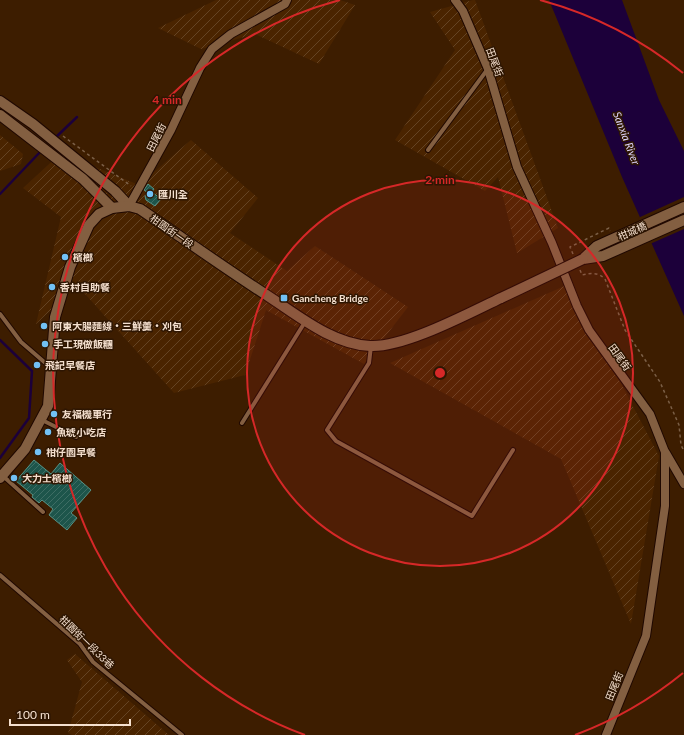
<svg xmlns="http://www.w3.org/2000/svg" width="684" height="735" font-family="Lato,'Noto Sans TC',sans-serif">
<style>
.industrial{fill:url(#industrial-furrows)}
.water{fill:#1c003a}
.pier{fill:#3d1d00}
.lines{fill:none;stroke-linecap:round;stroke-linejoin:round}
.stream{stroke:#1c003a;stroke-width:2.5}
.building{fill:url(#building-hatch);stroke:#569185}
.service-casing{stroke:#1f0800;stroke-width:6}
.minor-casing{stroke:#1f0800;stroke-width:10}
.tertiary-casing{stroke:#1f0800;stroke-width:12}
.path{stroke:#7b5f46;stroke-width:1.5;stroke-dasharray:3 3;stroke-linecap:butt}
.service{stroke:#835f41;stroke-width:4}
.minor{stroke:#835f41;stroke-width:8}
.tertiary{stroke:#835f41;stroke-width:10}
.tertiary-bridge-casing{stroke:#1f0800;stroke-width:12;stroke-linecap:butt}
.tertiary-bridge{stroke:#835f41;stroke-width:10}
.ring{fill:none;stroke:#d62828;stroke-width:2}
.poi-dot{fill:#72c1f5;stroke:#2e1602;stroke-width:1.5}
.labels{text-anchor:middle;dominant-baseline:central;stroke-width:3;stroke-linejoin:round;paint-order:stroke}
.street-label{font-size:10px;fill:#f5e0cf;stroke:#2e1602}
.poi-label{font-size:10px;font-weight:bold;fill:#f5e0cf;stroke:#2e1602;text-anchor:start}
.water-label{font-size:11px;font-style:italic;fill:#d9cef4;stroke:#2e1602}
.centre{fill:#d62828;stroke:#2e1602;stroke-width:2}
.ring-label{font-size:12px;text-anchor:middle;font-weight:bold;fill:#d62828;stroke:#2e1602;stroke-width:3;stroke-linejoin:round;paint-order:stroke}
</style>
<defs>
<pattern id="industrial-furrows" width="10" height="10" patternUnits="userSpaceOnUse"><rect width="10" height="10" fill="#4a2400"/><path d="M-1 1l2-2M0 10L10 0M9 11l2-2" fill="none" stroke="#654424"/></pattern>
<pattern id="building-hatch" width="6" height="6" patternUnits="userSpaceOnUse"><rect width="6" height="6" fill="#1d554b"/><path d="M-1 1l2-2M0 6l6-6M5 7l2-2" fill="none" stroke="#3e6d64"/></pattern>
</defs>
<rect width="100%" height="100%" fill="#3d1d00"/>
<!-- industrial -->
<g class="industrial">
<path d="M216,0H340L355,5L319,64L255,34L201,49L158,28Z"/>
<path d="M473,0H475L558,228L517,253L498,177L485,191L395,140L455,50L430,12Z"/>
<path d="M0,135L23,154L21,164L0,171Z"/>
<path d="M191,140L258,198L230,233L287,271L315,246L408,307L364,364L266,310L245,375L174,393L77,285L36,324L61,217L23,188L61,153L139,185Z"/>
<path d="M569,284L659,456L631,624L561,459L390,363Z"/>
<path d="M75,654L169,735H72L68,733L82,682L67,660Z"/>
</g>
<!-- water -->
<path class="water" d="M549,0H622L659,100L684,151V316L622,177Z"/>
<!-- pier -->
<path class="pier" d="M684,197V229L650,244L638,218Z"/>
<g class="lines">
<!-- stream -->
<g class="stream">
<path d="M55,138L77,117"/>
<path d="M0,194L42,150"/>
<path d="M0,340L32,371L29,418L0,458"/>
</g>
</g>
<!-- building -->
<g class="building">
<path d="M148,184L154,189L152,192L161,199L155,206L146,200L145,196L148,193L144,190Z"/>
<path d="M34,460L51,474L60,463L91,490L71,513L77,518L67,530L49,515L53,509L42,500L39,503L32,497L33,495L16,481Z"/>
</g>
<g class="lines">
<!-- service casing -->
<g class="service-casing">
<g id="service">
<path d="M428,150L487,70"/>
<path d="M0,314L21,342L50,367"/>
<path d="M371,346L369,363L327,430L336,441L472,516L513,450"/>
<path d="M42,420L76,437"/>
<path d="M242,423L305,322"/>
<path d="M3,476L43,512"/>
<path d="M0,575L80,644L93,662L182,735"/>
</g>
</g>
<!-- minor casing -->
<g class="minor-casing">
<g id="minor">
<path d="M455,0L463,11L488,69L517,167L552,243L577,306L589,330L602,348L650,414L665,452V506L646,636L606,735"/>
<path d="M129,206L171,130L200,68L212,49L231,34L285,4L287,0"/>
<path d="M666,453L684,484"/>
</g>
</g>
<!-- tertiary casing -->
<g class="tertiary-casing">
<g id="tertiary">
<path d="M0,101L33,124L115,191L129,206"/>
<path d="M0,115L83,179L112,208"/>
<path d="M583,259L597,246L684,207"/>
<path d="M583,259L603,256L684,220"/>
<path d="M0,478L25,449L48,406L55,317L70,267L89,225L99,214L112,208L129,206L140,209C184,239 226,269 271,298C300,317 333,344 370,346C404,348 469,313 501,298"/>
</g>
</g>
<!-- path -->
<g class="path">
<path d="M63,136L131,186"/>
<path d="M573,254L570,247L609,228L610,231"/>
<path d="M580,270L582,275C591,273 598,272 605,279L625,330L660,382L679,425L681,445L684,451"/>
</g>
<!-- service -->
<use href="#service" class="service"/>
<!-- minor -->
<use href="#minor" class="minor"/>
<!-- tertiary -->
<use href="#tertiary" class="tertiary"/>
<!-- tertiary-bridge casing -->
<g class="tertiary-bridge-casing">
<path id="tertiary-bridge" d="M501,298L583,259"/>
</g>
<!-- tertiary-bridge -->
<use href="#tertiary-bridge" class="tertiary-bridge"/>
</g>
<!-- distance rings -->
<circle cx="440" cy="373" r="193" fill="#d62828" fill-opacity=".12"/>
<g class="ring">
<circle cx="440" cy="373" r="193"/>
<path d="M683 673A386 386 0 0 1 575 735M305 735A386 386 0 0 1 340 0M540 0A386 386 0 0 1 683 73"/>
</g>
<!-- markers -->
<g class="poi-dot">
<circle cx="150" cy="194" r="4"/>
<circle cx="65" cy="257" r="4"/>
<circle cx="52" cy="287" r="4"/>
<rect x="280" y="294" width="8" height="8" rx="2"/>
<circle cx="44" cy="326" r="4"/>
<circle cx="45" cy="344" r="4"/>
<circle cx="37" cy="365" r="4"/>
<circle cx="54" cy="414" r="4"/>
<circle cx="48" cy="432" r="4"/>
<circle cx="38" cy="452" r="4"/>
<circle cx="14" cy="478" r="4"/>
</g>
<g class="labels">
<!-- street labels -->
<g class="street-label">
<text transform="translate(495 62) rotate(70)">田尾街</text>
<text transform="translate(156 137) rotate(-63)">田尾街</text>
<text transform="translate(172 231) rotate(35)">柑園街一段</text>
<text transform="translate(632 231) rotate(-24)">柑城橋</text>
<text transform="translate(620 357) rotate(54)">田尾街</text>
<text transform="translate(87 642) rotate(44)">柑園街一段33巷</text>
<text transform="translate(614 686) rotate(-68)">田尾街</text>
</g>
<!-- poi labels -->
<g class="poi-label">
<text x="158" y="194">匯川全</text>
<text x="73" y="257">檳榔</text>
<text x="60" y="287">香村自助餐</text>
<text x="292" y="298">Gancheng Bridge</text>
<text x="52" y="326">阿東大腸麵線‧三鮮羹‧刈包</text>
<text x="53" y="344">手工現做飯糰</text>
<text x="45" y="365">飛記早餐店</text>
<text x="62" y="414">友福機車行</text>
<text x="56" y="432">魚琥小吃店</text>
<text x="46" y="452">柑仔園早餐</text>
<text x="22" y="478">大力士檳榔</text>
</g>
<!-- water labels -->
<g class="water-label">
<text transform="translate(627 138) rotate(69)">Sanxia River</text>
</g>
</g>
<circle cx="440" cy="373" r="6" class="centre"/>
<g class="ring-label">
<text x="167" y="104">4 min</text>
<text x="440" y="184">2 min</text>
</g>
<!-- scale -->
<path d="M10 719v6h120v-6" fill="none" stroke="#f5e0cf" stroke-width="2"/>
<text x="16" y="719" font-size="12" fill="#f5e0cf" stroke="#2e1602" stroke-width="3" paint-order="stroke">100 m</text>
</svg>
